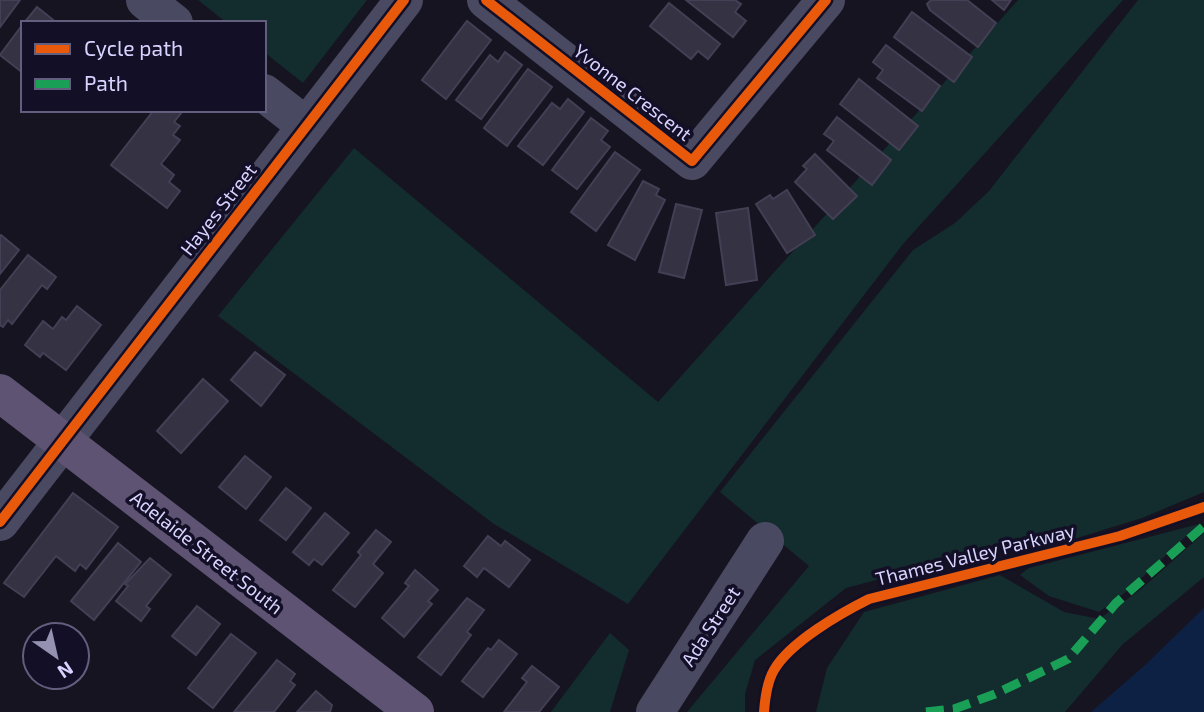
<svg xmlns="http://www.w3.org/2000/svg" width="1204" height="712" font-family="'Exo 2',sans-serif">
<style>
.green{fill:#132c2d}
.water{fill:#0d2144}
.building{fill:#343243;stroke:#433f54;stroke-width:2}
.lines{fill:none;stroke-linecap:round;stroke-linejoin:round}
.minor{stroke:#4a4962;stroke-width:38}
.major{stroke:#5e5373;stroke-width:38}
.quiet{stroke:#1a9f57;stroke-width:9;stroke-dasharray:18 9;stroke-linecap:butt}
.cycleway-casing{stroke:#130f26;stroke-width:15}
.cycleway{stroke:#e8590c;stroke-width:10}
.labels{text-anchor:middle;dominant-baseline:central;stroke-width:7;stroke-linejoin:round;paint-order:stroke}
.street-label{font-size:19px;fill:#d9d4ff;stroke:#130f26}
</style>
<rect width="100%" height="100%" fill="#161421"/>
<!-- green -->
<g class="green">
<path d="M198,0H367L303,83L264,52V23H227Z"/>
<path d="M1018,0H1123L903,244L628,604L494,524L218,316L354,148L658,402Z"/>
<path d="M1138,0H1204V492L1142,518L1077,538L1008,545L846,588L755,660L745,694V712H687L809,566L720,492L913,250L955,223L989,191Z"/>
<path d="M1199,524L1131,588L1099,612L1049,596L1020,575L1029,568Z"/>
<path d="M1204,533V577L1122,645L1065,712H816L827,668L864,612L1000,575L1064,612L1099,619L1140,590Z"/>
<path d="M610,633L629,650L610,712H551Z"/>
</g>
<!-- water -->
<path class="water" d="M1204,608V712H1091L1143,667Z"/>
<!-- building -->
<g class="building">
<path d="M0,0H20L0,27Z"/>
<path d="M686,0H735L741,4L735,12L746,21L733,37Z"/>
<path d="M931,0H967L996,23L978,47L930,10L927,4Z"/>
<path d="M992,0H1011L1004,10Z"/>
<path d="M669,3L720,44L708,59L698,51L691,59L650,26Z"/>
<path d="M37,7L57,23H24Z"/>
<path d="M912,12L972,57L954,82L894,37Z"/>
<path d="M467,21L491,40L446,99L422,80Z"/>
<path d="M23,24V73L0,55Z"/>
<path d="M886,45L940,86L922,111L877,78L883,70L873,62Z"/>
<path d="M505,52L522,65L481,119L456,100L490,55L498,62Z"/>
<path d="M528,69L552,87L507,146L484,128Z"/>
<path d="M859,79L918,126L899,150L840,104Z"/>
<path d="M568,99L584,112L543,165L518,146L552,103L560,109Z"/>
<path d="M154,110L182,112L174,122L180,126L173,135L180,140L161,164L174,175L169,182L180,191L167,208L111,165Z"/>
<path d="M837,117L891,160L872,185L827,150L834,141L824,134Z"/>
<path d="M591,118L608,131L601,140L610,147L577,189L552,170Z"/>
<path d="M615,152L640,170L596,231L571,212Z"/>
<path d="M815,154L857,196L833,219L795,182L807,169L803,166Z"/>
<path d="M643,181L659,189L656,195L665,200L635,260L608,245Z"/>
<path d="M787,190L815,235L787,253L756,204L770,195L773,199Z"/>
<path d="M676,204L702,210L684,278L659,272Z"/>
<path d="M748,208L757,280L726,285L716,213Z"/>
<path d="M1,235L19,250L0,274V236Z"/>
<path d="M28,255L56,277L47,289L42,285L12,324L8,320L3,327L0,325V290Z"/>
<path d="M77,306L101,325L66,370L43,353L40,357L25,345L43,321L53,329L62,317L66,320Z"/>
<path d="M255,352L285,375L261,406L231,380Z"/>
<path d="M203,379L228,401L181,453L157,431Z"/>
<path d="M245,456L271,477L246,509L219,487Z"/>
<path d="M286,488L311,508L286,540L260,520Z"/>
<path d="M73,493L118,527L86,569L80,564L75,571L56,556L24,597L4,583Z"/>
<path d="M325,513L349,533L322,565L314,559L309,565L293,552Z"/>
<path d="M376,530L391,542L373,564L383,573L355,607L333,590L361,555L358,552Z"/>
<path d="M488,536L501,546L505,541L530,560L509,587L484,568L477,577L464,566Z"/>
<path d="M118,543L141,562L94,620L71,601Z"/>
<path d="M150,558L171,575L146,606L150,609L141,621L116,601L128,586L125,584Z"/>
<path d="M415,570L438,590L428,601L432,604L404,637L382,618L409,586L405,583Z"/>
<path d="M467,598L484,610L467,632L471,635L441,675L418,657Z"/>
<path d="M197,606L220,624L196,655L172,636Z"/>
<path d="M231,634L256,653L213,708L188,688Z"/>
<path d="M499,640L517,654L483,697L462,681L488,648L491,650Z"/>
<path d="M277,660L295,674L290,681L295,685L274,712H234Z"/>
<path d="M532,666L559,687L539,712H504L527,682L522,678Z"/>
<path d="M316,691L332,705L330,712H297Z"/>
</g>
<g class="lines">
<!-- minor -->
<g class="minor">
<path d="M145,0L174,23"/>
<path d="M486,0L692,161L826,0"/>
<path d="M264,93L305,125"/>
<path d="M0,522L404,0"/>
<path d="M655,712L765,541"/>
</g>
<!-- major -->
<path class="major" d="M0,393L415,712"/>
<!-- quiet -->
<path class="quiet" d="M926,712L954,709L995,694L1068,659L1116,603L1204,526"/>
<!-- cycleway casing -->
<g class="cycleway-casing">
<g id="cycleway">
<path d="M486,0L692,161L826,0"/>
<path d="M0,522L404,0"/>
<path d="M764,712C765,698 767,682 774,670C790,642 841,613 869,599L1120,536L1204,507"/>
</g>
</g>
<!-- cycleway -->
<use href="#cycleway" class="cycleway"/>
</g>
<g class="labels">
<!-- street labels -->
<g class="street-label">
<text transform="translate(633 92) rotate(38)">Yvonne Crescent</text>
<text transform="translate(218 209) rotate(-52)">Hayes Street</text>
<text transform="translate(207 552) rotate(38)">Adelaide Street South</text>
<text transform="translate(975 554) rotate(-14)">Thames Valley Parkway</text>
<text transform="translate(710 626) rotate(-57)">Ada Street</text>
</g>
</g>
<!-- legend -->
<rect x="21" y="21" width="245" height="91" fill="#130f26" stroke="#625e7d" stroke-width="2"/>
<rect x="35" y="44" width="35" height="10" fill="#e8590c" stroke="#625e7d" stroke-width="2"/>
<text x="84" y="56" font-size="21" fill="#d9d4ff">Cycle path</text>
<rect x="35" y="79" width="35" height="10" fill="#1a9f57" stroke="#625e7d" stroke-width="2"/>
<text x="84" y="91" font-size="21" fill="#d9d4ff">Path</text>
<!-- north arrow -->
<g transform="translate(56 656) rotate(146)"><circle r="33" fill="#130f26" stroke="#625e7d" stroke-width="2"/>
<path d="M0-5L12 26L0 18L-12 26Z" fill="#9591b1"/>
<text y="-10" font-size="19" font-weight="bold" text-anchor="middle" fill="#d9d4ff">N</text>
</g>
</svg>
